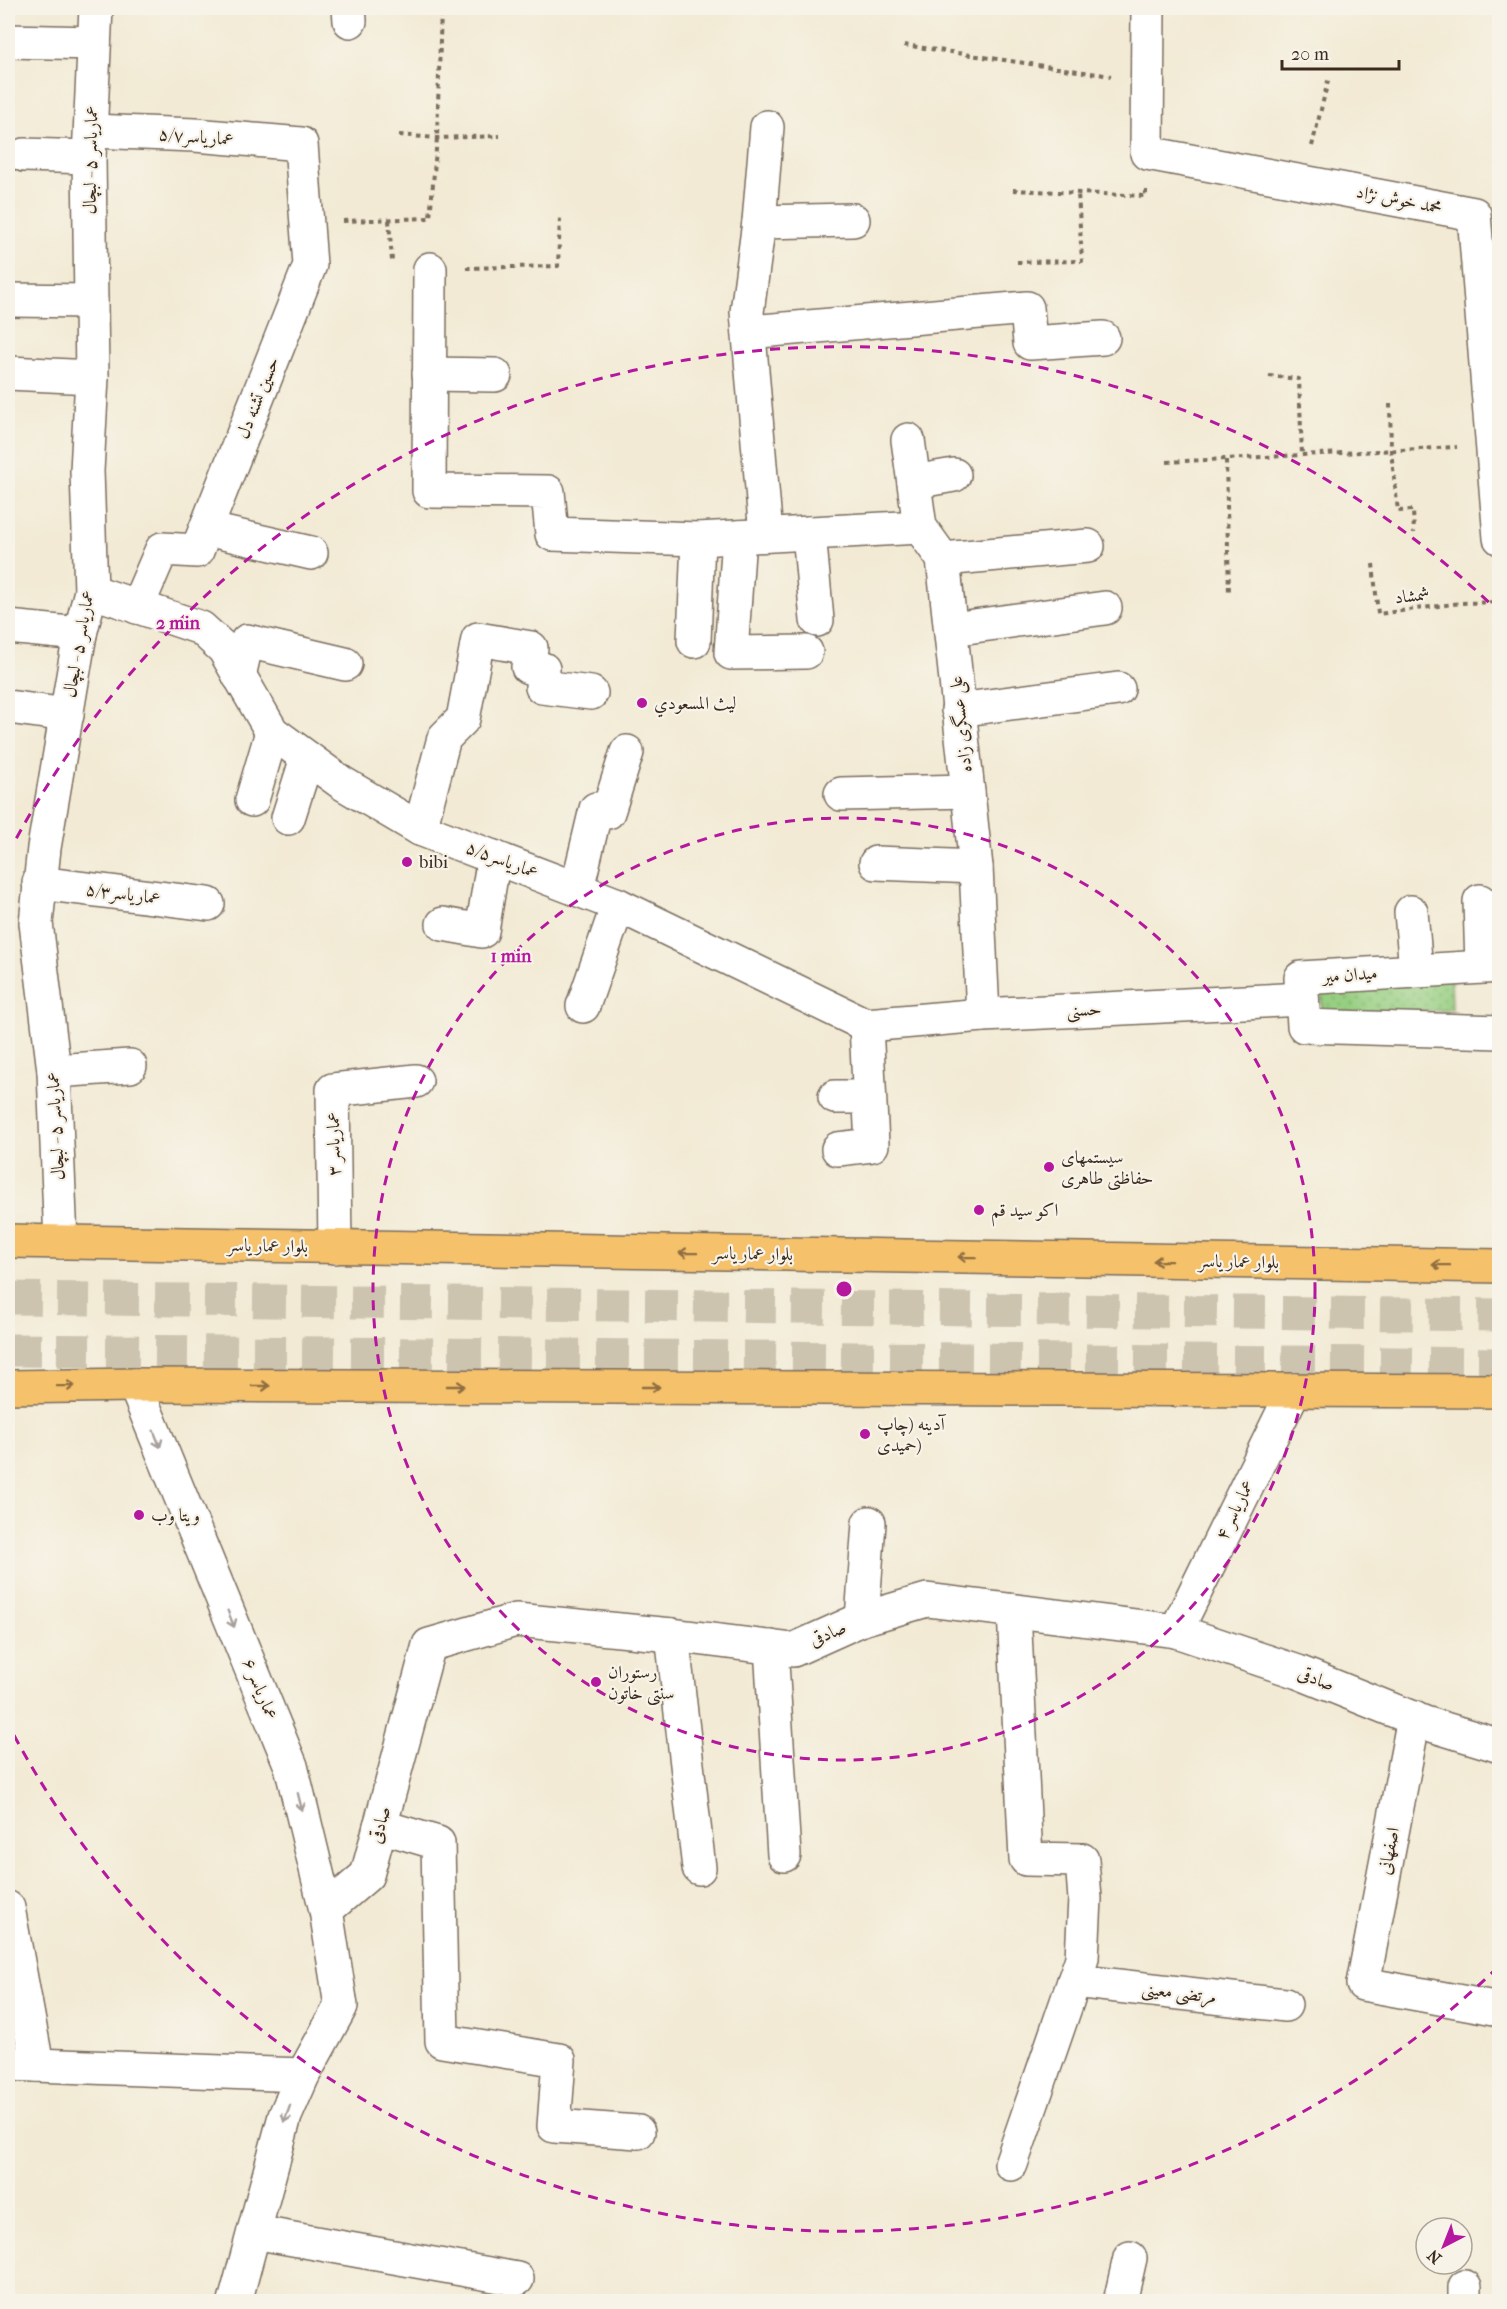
<svg xmlns="http://www.w3.org/2000/svg" width="1507" height="2309" font-family="'IM FELL French Canon',Amiri,serif">
<style>
.grass{fill:url(#grass-dots);stroke:#697c50;stroke-width:1.5}
.lines{fill:none;stroke-linecap:round;stroke-linejoin:round}
.major-tunnel{stroke:#cdc4b0;stroke-width:33;stroke-dasharray:33 16;stroke-linecap:butt}
.minor-casing{stroke:#7b6d5e;stroke-width:36}
.major-casing{stroke:#7b6d5e;stroke-width:36}
.path{stroke:#7b6d5e;stroke-width:4;stroke-dasharray:4.5 4.5;stroke-linecap:butt}
.minor{stroke:#fff;stroke-width:33}
.major{stroke:#f5c16b;stroke-width:33}
.oneway{stroke:#8f6e41}
.oneway2{stroke:#a79f9a}
.ring{fill:none;stroke:#b5179e;stroke-width:3;stroke-dasharray:10 8}
.poi-dot{fill:#b5179e;stroke:#f7f3e8;stroke-width:2}
.labels{text-anchor:middle;dominant-baseline:central;stroke-width:4.5;stroke-linejoin:round;paint-order:stroke}
.street-label{font-size:18px;fill:#3b2a1e;stroke:#f7f3e8}
.poi-label{font-size:18px;fill:#3b2a1e;stroke:#f7f3e8;text-anchor:start}
.centre{fill:#b5179e;stroke:#f7f3e8;stroke-width:3}
.ring-label{font-size:18px;text-anchor:middle;font-weight:bold;fill:#b5179e;stroke:#f7f3e8;stroke-width:4.5;stroke-linejoin:round;paint-order:stroke}
</style>
<defs>
<pattern id="grass-dots" width="8" height="8" patternUnits="userSpaceOnUse" patternTransform="scale(1.5)"><rect width="8" height="8" fill="#97cf82"/><path d="M2 2h.1M6 6h.1" fill="none" stroke="#7ca86a" stroke-width="1.8" stroke-linecap="round"/></pattern>
</defs>
<rect width="100%" height="100%" fill="#f7f3e8"/>
<filter id="ink" filterUnits="userSpaceOnUse"><feTurbulence type="fractalNoise" baseFrequency=".0167" numOctaves="2"/><feDisplacementMap in="SourceGraphic" scale="12" xChannelSelector="R" yChannelSelector="G"/><feConvolveMatrix kernelMatrix="1 2 1 2 8 2 1 2 1" color-interpolation-filters="sRGB"/></filter>
<filter id="wash" filterUnits="userSpaceOnUse"><feTurbulence type="fractalNoise" baseFrequency=".008" numOctaves="4" result="noise"/><feDisplacementMap in="SourceGraphic" scale="24" xChannelSelector="R" yChannelSelector="G"/><feGaussianBlur stdDeviation="1.35" result="paint"/><feColorMatrix in="noise" values="0 0 0 0 0 0 0 0 0 0 0 0 0 0 0 0 0 1.4 0 .05"/><feComposite in="paint" operator="in"/></filter>
<g filter="url(#wash)">
<rect width="100%" height="100%" fill="#f2ead4"/>
<!-- grass -->
<path class="grass" d="M1451,979L1452,1010L1322,1015L1321,984Z"/>
</g>
<g filter="url(#ink)">
<g class="lines">
<!-- major-tunnel -->
<g class="major-tunnel">
<path d="M8,1298L1500,1315"/>
<path d="M8,1350L1500,1364"/>
</g>
<!-- minor casing -->
<g class="minor-casing">
<g id="minor">
<path d="M349,8L350,21"/>
<path d="M1148,8L1147,153L1474,214L1500,538"/>
<path d="M8,41L94,43"/>
<path d="M91,131L195,135L301,144L310,265L197,551L162,549L137,607"/>
<path d="M24,155L89,157"/>
<path d="M759,222L853,220"/>
<path d="M430,269L429,491L548,492L552,534L698,539L920,527"/>
<path d="M9,300L91,301"/>
<path d="M749,332L1027,308L1030,343L1103,338"/>
<path d="M8,373L92,377"/>
<path d="M429,374L495,375"/>
<path d="M908,440L920,527L943,559L976,867L983,1015"/>
<path d="M914,482L954,475"/>
<path d="M206,529L311,553"/>
<path d="M809,533L817,620"/>
<path d="M766,535L747,312L759,222L767,127"/>
<path d="M739,537L731,653L806,652"/>
<path d="M943,559L1088,546"/>
<path d="M91,591L201,628L224,649L272,732L342,783L420,829L618,905L866,1025"/>
<path d="M8,627L80,634"/>
<path d="M952,629L1105,608"/>
<path d="M694,641L698,539"/>
<path d="M239,676L247,641L345,664"/>
<path d="M8,707L67,715"/>
<path d="M958,710L1118,689"/>
<path d="M841,794L968,791"/>
<path d="M252,800L272,732"/>
<path d="M288,818L307,758"/>
<path d="M420,829L444,738L463,719L478,639L531,648L528,667L543,669L542,687L591,693"/>
<path d="M876,863L976,867"/>
<path d="M39,883L208,904"/>
<path d="M577,889L596,809L608,812L627,752"/>
<path d="M1480,901L1482,966"/>
<path d="M1411,912L1416,970"/>
<path d="M443,924L482,931L494,857"/>
<path d="M1500,966L1301,978L1304,1026L1500,1032"/>
<path d="M583,1006L618,905"/>
<path d="M866,1025L983,1015L1302,999"/>
<path d="M54,1071L130,1066"/>
<path d="M835,1097H869"/>
<path d="M838,1149L872,1145L866,1025"/>
<path d="M61,1242L54,1071L36,923L44,848L80,634L91,591L87,471L92,377L89,157L96,8"/>
<path d="M335,1247L333,1090L416,1081"/>
<path d="M135,1385L291,1766L326,1910L341,2006L303,2075L285,2116L235,2302"/>
<path d="M862,1619L869,1523"/>
<path d="M1176,1631L1294,1390"/>
<path d="M672,1635L699,1868"/>
<path d="M771,1647L784,1855"/>
<path d="M1414,1718L1363,1984L1500,2009"/>
<path d="M380,1826L438,1843L442,2041L559,2060L554,2126L638,2132"/>
<path d="M8,1908L37,2065"/>
<path d="M326,1910L367,1875L429,1645L516,1620L672,1635L793,1650L862,1619L927,1600L1176,1631L1298,1672L1425,1723L1500,1746"/>
<path d="M1074,1981L1285,2005"/>
<path d="M8,2064L303,2075"/>
<path d="M1011,2164L1082,1958L1085,1899L1082,1860L1026,1859L1014,1611"/>
<path d="M254,2232L517,2279"/>
<path d="M1120,2302L1130,2258"/>
<path d="M1465,2302V2287"/>
</g>
</g>
<!-- major casing -->
<g class="major-casing">
<g id="major">
<path d="M8,1241L1500,1266"/>
<path d="M8,1387L135,1385L1500,1391"/>
</g>
</g>
<!-- path -->
<g class="path">
<path d="M655,15L656,8"/>
<path d="M904,45L1111,76"/>
<path d="M399,135L437,138L500,136"/>
<path d="M1312,146L1329,77"/>
<path d="M1013,190L1146,196V190"/>
<path d="M389,220L392,261"/>
<path d="M343,221L430,218L437,138L441,8"/>
<path d="M1017,262L1082,261L1078,193"/>
<path d="M466,268L558,266L560,218"/>
<path d="M1269,376L1299,379L1302,455"/>
<path d="M1390,404L1391,451L1398,511L1413,510L1414,533"/>
<path d="M1226,460L1229,595"/>
<path d="M1167,462L1457,447"/>
<path d="M1373,564L1378,614L1461,603L1500,602"/>
</g>
<!-- minor -->
<use href="#minor" class="minor"/>
<!-- major -->
<use href="#major" class="major"/>
</g>
<!-- one-way arrows -->
<defs><path id="oneway-shaft" d="M-6 0H5M1.5-3L5.5 0L1.5 3" fill="none" stroke-width="1.6" stroke-linecap="round" stroke-linejoin="round" transform="scale(1.5)"/></defs>
<g class="oneway">
<use href="#oneway-shaft" transform="translate(688 1253) rotate(-179)"/>
<use href="#oneway-shaft" transform="translate(967 1257) rotate(-179)"/>
<use href="#oneway-shaft" transform="translate(1162 1261) rotate(-179)"/>
<use href="#oneway-shaft" transform="translate(1441 1265) rotate(-179)"/>
<use href="#oneway-shaft" transform="translate(66 1386) rotate(-1)"/>
<use href="#oneway-shaft" transform="translate(261 1386)"/>
<use href="#oneway-shaft" transform="translate(456 1386)"/>
<use href="#oneway-shaft" transform="translate(651 1387)"/>
</g>
<g class="oneway2">
<use href="#oneway-shaft" transform="translate(157 1439) rotate(68)"/>
<use href="#oneway-shaft" transform="translate(231 1619) rotate(68)"/>
<use href="#oneway-shaft" transform="translate(300 1802) rotate(76)"/>
<use href="#oneway-shaft" transform="translate(287 2114) rotate(110)"/>
</g>
</g>
<!-- distance rings -->
<g class="ring">
<circle cx="844" cy="1289" r="471"/>
<path d="M1498 1967A942 942 0 0 1 8 1724M8 854A942 942 0 0 1 1498 611"/>
</g>
<!-- markers -->
<g class="poi-dot">
<circle cx="642" cy="703" r="6"/>
<circle cx="407" cy="862" r="6"/>
<circle cx="1049" cy="1167" r="6"/>
<circle cx="979" cy="1210" r="6"/>
<circle cx="865" cy="1434" r="6"/>
<circle cx="139" cy="1515" r="6"/>
<circle cx="596" cy="1682" r="6"/>
</g>
<g class="labels">
<!-- street labels -->
<g class="street-label">
<text transform="translate(196 137) rotate(4)">عماریاسر۵/۷</text>
<text transform="translate(91 160) rotate(-89)">عماریاسر ۵ - لبچال</text>
<text transform="translate(1399 200) rotate(11)">محمد خوش نژاد</text>
<text transform="translate(258 398) rotate(-68)">حسین تشنه دل</text>
<text transform="translate(1412 596) rotate(-7)">شمشاد</text>
<text transform="translate(79 644) rotate(-80)">عماریاسر ۵ - لبچال</text>
<text transform="translate(961 724) rotate(-96)">علی عسگری زاده</text>
<text transform="translate(502 860) rotate(21)">عماریاسر۵/۵</text>
<text transform="translate(123 894) rotate(7)">عماریاسر۵/۳</text>
<text transform="translate(1350 975) rotate(-4)">میدان میر</text>
<text transform="translate(1084 1010) rotate(-3)">حسنی</text>
<text transform="translate(56 1126) rotate(-93)">عماریاسر ۵ - لبچال</text>
<text transform="translate(334 1144) rotate(-91)">عماریاسر ۳</text>
<text transform="translate(268 1246) rotate(1)">بلوار عمار یاسر</text>
<text transform="translate(753 1254) rotate(1)">بلوار عمار یاسر</text>
<text transform="translate(1239 1262) rotate(1)">بلوار عمار یاسر</text>
<text transform="translate(1235 1510) rotate(-64)">عماریاسر ۴</text>
<text transform="translate(828 1634) rotate(-24)">صادقی</text>
<text transform="translate(1316 1679) rotate(21)">صادقی</text>
<text transform="translate(260 1689) rotate(68)">عماریاسر ۶</text>
<text transform="translate(380 1825) rotate(-75)">صادقی</text>
<text transform="translate(1389 1851) rotate(-79)">اصفهانی</text>
<text transform="translate(1179 1993) rotate(7)">مرتضی معینی</text>
</g>
<!-- poi labels -->
<g class="poi-label">
<text x="654" y="703">ليث المسعودي</text>
<text x="419" y="862">bibi</text>
<text x="1061" y="1157">سیستمهای<tspan x="1061" dy="21">حفاظتی طاهری</tspan></text>
<text x="991" y="1210">اکو سید قم</text>
<text x="877" y="1424">آدینه (چاپ<tspan x="877" dy="21">حمیدی)</tspan></text>
<text x="151" y="1515">ویتا وب</text>
<text x="608" y="1672">رستوران<tspan x="608" dy="21">سنتی خاتون</tspan></text>
</g>
</g>
<circle cx="844" cy="1289" r="9" class="centre"/>
<g class="ring-label">
<text x="178" y="629">2 min</text>
<text x="511" y="962">1 min</text>
</g>
<!-- margin -->
<rect width="1507" height="2309" fill="none" stroke="#f7f3e8" stroke-width="30"/>
<!-- north arrow -->
<g transform="translate(1444 2246) rotate(222)"><circle r="28" fill="#f7f3e8" stroke="#aca397" stroke-width="1.5"/>
<path d="M0-4.5L10 22L0 15L-10 22Z" fill="#b5179e"/>
<text y="-9" font-size="16" font-weight="bold" text-anchor="middle" fill="#3b2a1e">N</text>
</g>
<!-- scale -->
<path d="M1282 60v9h117v-9" fill="none" stroke="#3b2a1e" stroke-width="3"/>
<text x="1291" y="60" font-size="18" fill="#3b2a1e" stroke="#f7f3e8" stroke-width="4.5" paint-order="stroke">20 m</text>
</svg>
